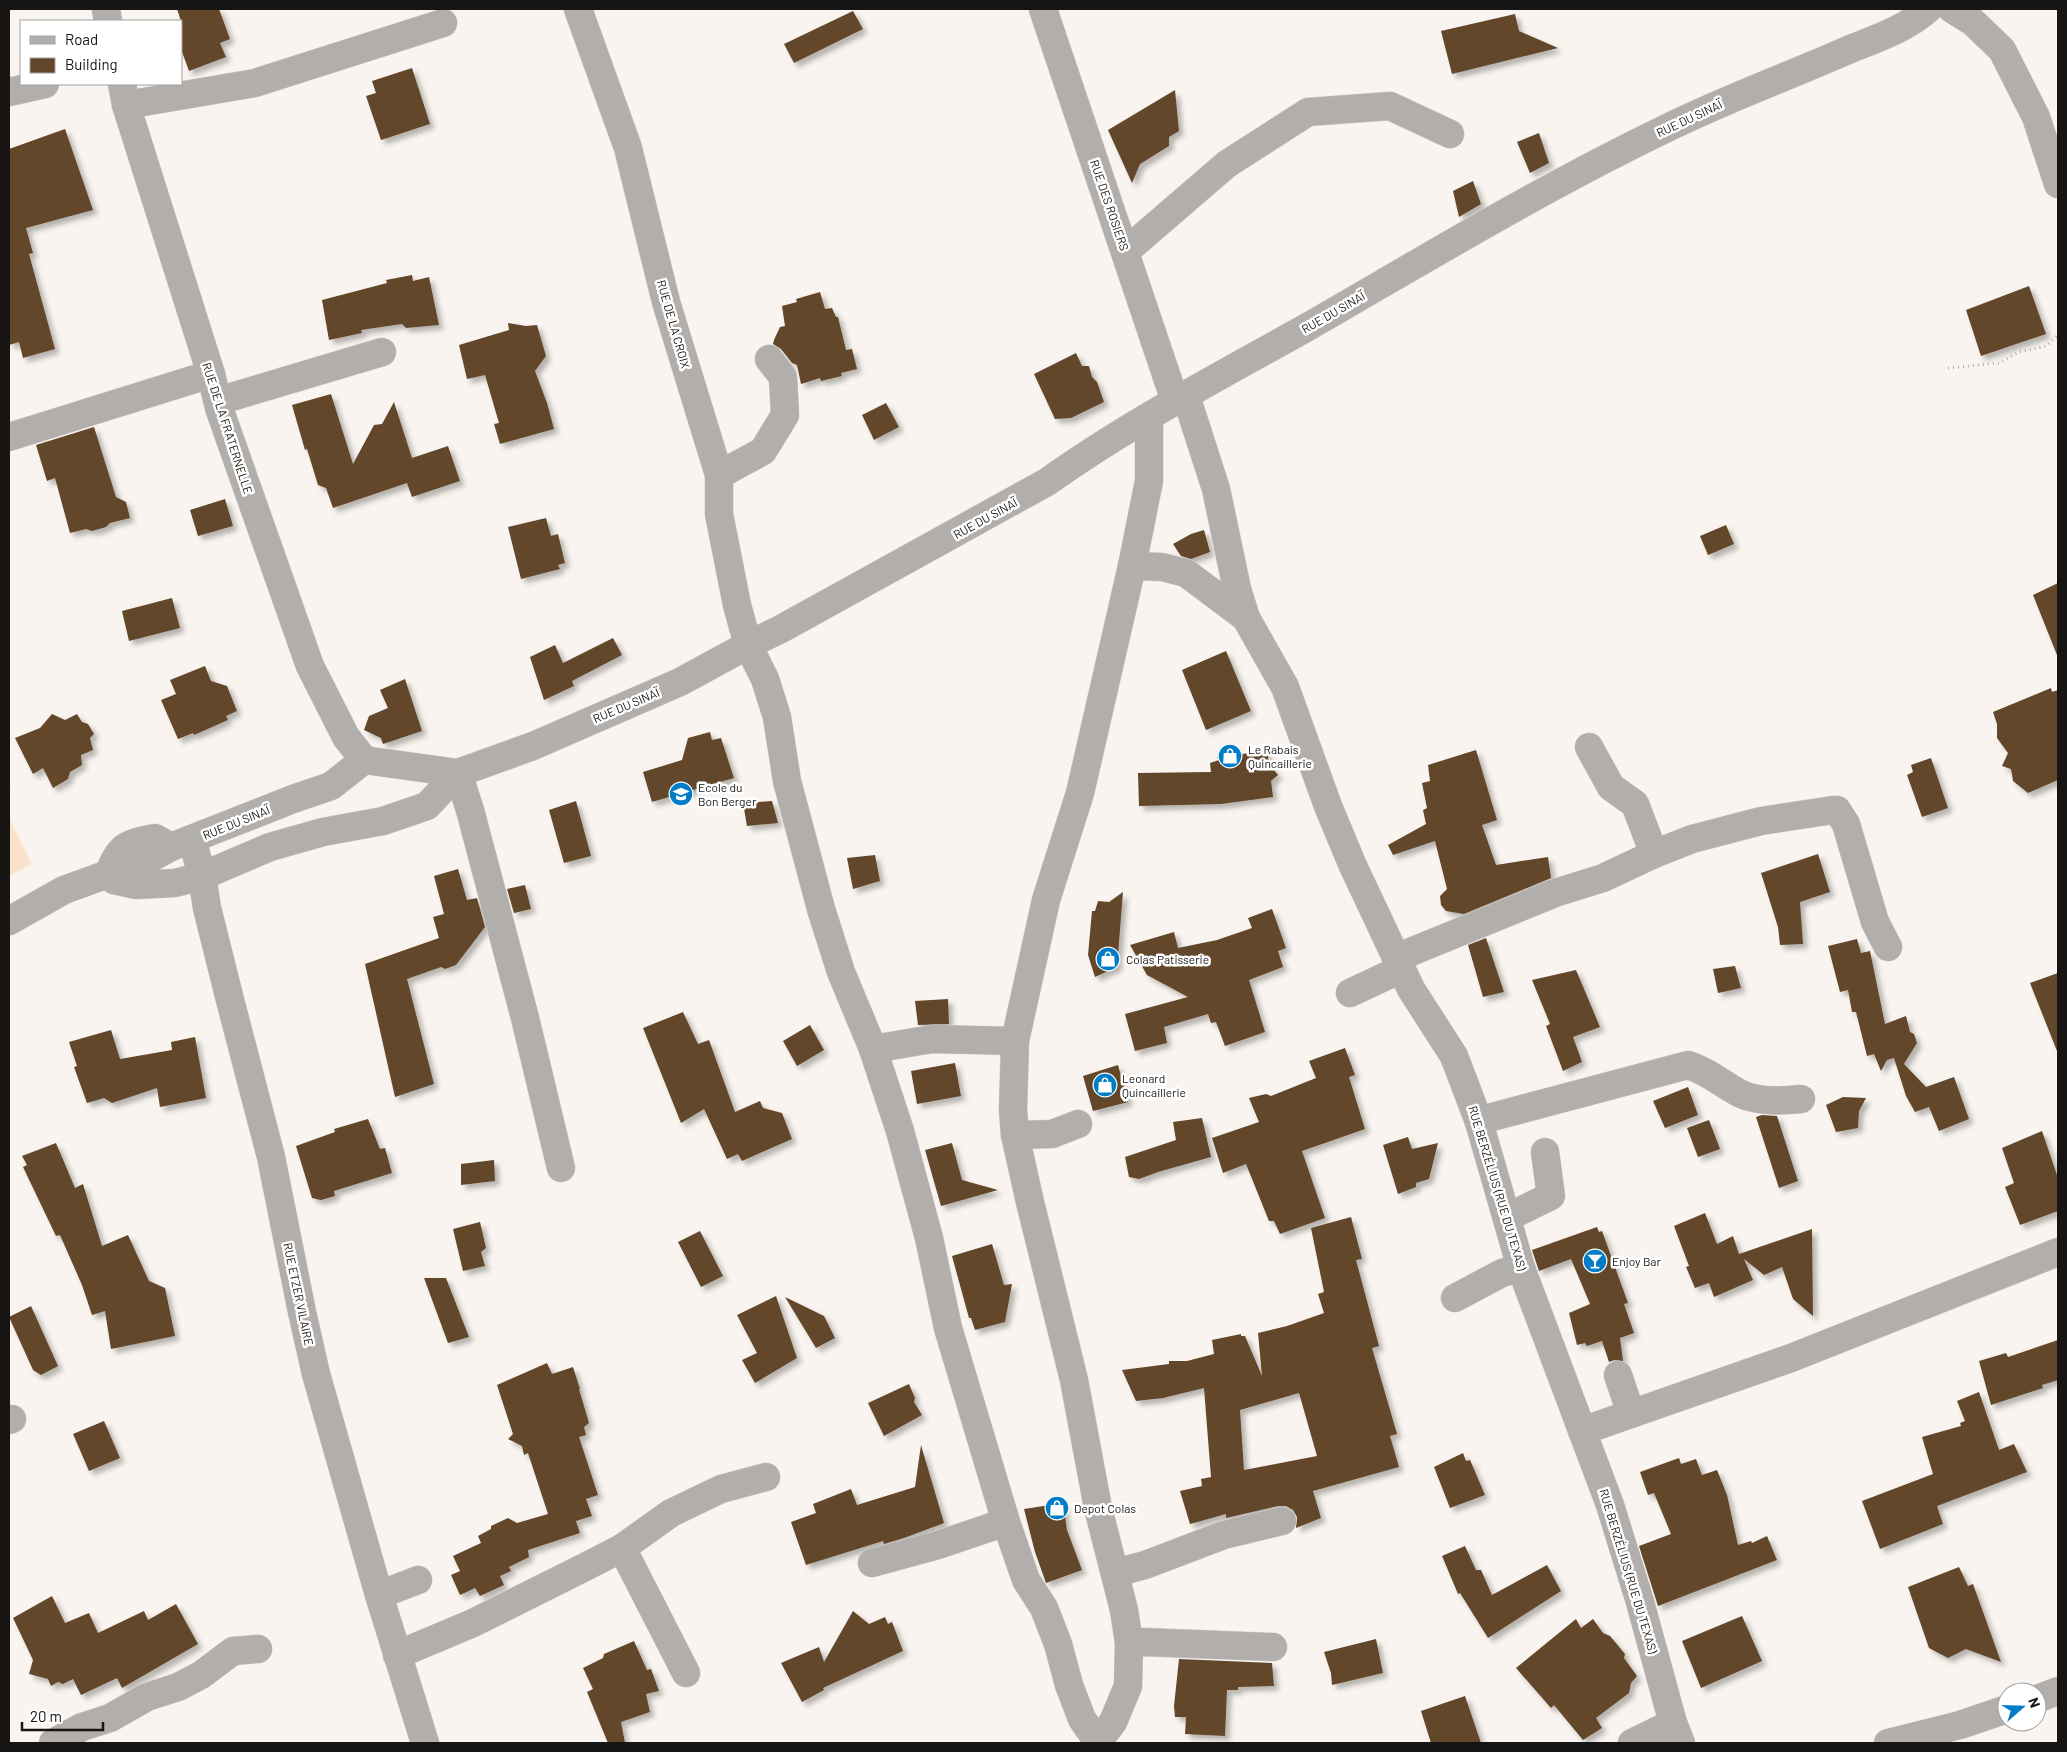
<svg xmlns="http://www.w3.org/2000/svg" width="2067" height="1752" font-family="Barlow,sans-serif">
<style>
.green{fill:#fae1c9}
.building{fill:#62462b;fill-rule:evenodd;filter:url(#shadow)}
.lines{fill:none;stroke-linecap:round;stroke-linejoin:round}
.minor-casing{stroke:#d5d0cc;stroke-width:29}
.path{stroke:#b0aca8;stroke-width:3;stroke-dasharray:1 4;stroke-linecap:butt}
.minor{stroke:#b1aeac;stroke-width:28}
.labels{text-anchor:middle;dominant-baseline:central;stroke-width:5;stroke-linejoin:round;paint-order:stroke}
.street-label{font-size:12px;fill:#171513;stroke:#fff}
.poi-label{font-size:12px;fill:#171513;stroke:#fff;text-anchor:start}
</style>
<defs>
<filter id="shadow"><feDropShadow dx="4.5" dy="4.5" stdDeviation="2.5" flood-color="#0004"/></filter>
</defs>
<rect width="100%" height="100%" fill="#f9f4ef"/>
<!-- green -->
<path class="green" d="M9,818L32,864L9,876Z"/>
<!-- building -->
<g class="building">
<path d="M177,9H219L230,39L220,43L226,57L189,71L181,49V21Z"/>
<path d="M853,11L863,29L794,63L784,44Z"/>
<path d="M1515,14L1519,31L1558,48L1452,74L1441,31Z"/>
<path d="M412,68L430,124L381,140L366,96L376,93L372,81Z"/>
<path d="M1175,90L1179,131L1169,137V146L1140,164L1132,183L1108,130Z"/>
<path d="M65,129L93,210L26,228L33,253L29,254L55,349L23,358L19,342L9,345V149Z"/>
<path d="M1539,133L1549,163L1530,173L1517,142Z"/>
<path d="M1473,181L1481,204L1459,217L1453,191Z"/>
<path d="M412,275L413,281L429,277L439,325L406,328L402,324L361,330L362,333L329,340L322,300L387,283L386,280Z"/>
<path d="M2029,286L2046,334L1981,356L1966,310Z"/>
<path d="M820,292L825,309L832,308L836,317H838L846,350L852,349L857,369L841,373L842,376L821,381L820,378L801,384L797,365L792,363L781,349L773,344L774,340L780,327L785,326L782,306L797,302L796,299Z"/>
<path d="M508,323L526,326L537,325L546,356L535,371L547,403L554,429L500,444L494,424L499,423L485,375L467,379L459,345L509,330Z"/>
<path d="M1076,353L1082,366H1089L1092,377L1097,382L1104,402L1071,418L1055,419L1034,374Z"/>
<path d="M331,394L353,464L374,425L382,424L394,402L412,458L448,446L460,481L412,497L407,483L333,508L326,488L318,485L307,449L305,450L292,405Z"/>
<path d="M886,403L899,427L874,440L862,415Z"/>
<path d="M94,427L116,497L126,502L130,518L110,523L106,527L92,531L86,529L70,533L55,478L47,481L36,445Z"/>
<path d="M225,499L233,526L198,536L190,510Z"/>
<path d="M546,518L551,536L558,534L565,563L558,565L560,569L521,579L508,527Z"/>
<path d="M1726,525L1734,544L1708,555L1700,536Z"/>
<path d="M1204,530L1210,552L1191,559L1181,556L1173,544L1191,534Z"/>
<path d="M2058,583V654L2057,655L2033,595Z"/>
<path d="M172,598L180,628L129,641L122,611Z"/>
<path d="M613,638L622,655L572,681L574,686L544,700L530,657L555,645L563,663Z"/>
<path d="M1226,651L1251,711L1206,730L1182,670Z"/>
<path d="M205,666L211,681L227,686L237,711L226,716L228,720L194,735L193,733L178,739L161,700L176,694L170,680Z"/>
<path d="M405,679L422,731L383,744L381,738L364,730L369,716L388,708L380,690Z"/>
<path d="M2051,688L2052,692L2058,690V780L2028,793L2013,781L2011,769L2002,766L2008,753L1997,738V724L1993,712Z"/>
<path d="M52,714L65,720L77,714L82,722L88,724L94,734L90,738L93,750L81,755L82,765L70,772L68,779L53,788L43,768L33,774L15,738L40,728Z"/>
<path d="M710,732L712,740L721,738L734,778L652,802L643,772L682,760L688,738Z"/>
<path d="M1476,750L1497,820L1482,825L1496,865L1548,857L1551,878L1464,914L1446,911L1441,905L1440,896L1447,889L1435,841L1393,855L1388,845L1426,824L1423,810L1427,808L1422,783L1430,781L1428,765Z"/>
<path d="M1267,751L1269,764L1278,775L1271,781L1273,797L1221,804L1139,806L1138,773L1211,772L1210,763L1219,760L1217,757Z"/>
<path d="M1931,758L1948,808L1922,817L1907,775L1913,772L1911,765Z"/>
<path d="M576,801L591,856L564,863L549,810Z"/>
<path d="M772,801L778,823L747,826L743,803Z"/>
<path d="M1818,854L1830,892L1800,902L1803,944L1780,945L1778,927L1761,873Z"/>
<path d="M875,855L880,881L853,889L847,858Z"/>
<path d="M458,869L467,900L477,898L485,927L456,965L445,969L441,967L407,979L434,1084L395,1097L365,964L439,938L433,917L444,914L434,876Z"/>
<path d="M525,885L531,909L514,913L507,889Z"/>
<path d="M1123,892L1117,967L1095,977L1088,955L1092,911H1095L1098,901L1109,902Z"/>
<path d="M1272,909L1286,948L1278,951L1283,967L1249,980L1265,1032L1225,1046L1216,1022L1211,1023L1208,1014L1164,1027L1167,1043L1135,1051L1125,1014L1188,997L1147,975L1130,945L1174,932L1178,948L1217,940L1252,928L1248,918Z"/>
<path d="M1486,938L1504,992L1483,997L1468,945Z"/>
<path d="M1857,939L1861,953L1870,951L1885,1024L1906,1016L1910,1032L1914,1034L1917,1043L1904,1064L1926,1087L1954,1077L1969,1119L1939,1131L1929,1107L1915,1112L1906,1096L1894,1058L1887,1060L1881,1071L1874,1054L1867,1056L1856,1012H1852L1848,990L1840,992L1828,946Z"/>
<path d="M1735,966L1741,988L1718,993L1713,969Z"/>
<path d="M1576,970L1600,1027L1573,1037L1582,1062L1563,1071L1546,1026L1550,1024L1532,980Z"/>
<path d="M2058,973V1051H2057L2030,983Z"/>
<path d="M948,999L949,1024L918,1025L915,1001Z"/>
<path d="M683,1012L698,1044L709,1040L735,1112L760,1101L763,1108L782,1113L792,1139L742,1161L738,1154L727,1159L704,1109L681,1123L643,1028Z"/>
<path d="M810,1025L824,1050L797,1066L783,1041Z"/>
<path d="M111,1030L120,1059L172,1050L171,1042L195,1037L206,1098L160,1107L157,1088L112,1103L104,1098L87,1103L74,1067L77,1066L69,1042Z"/>
<path d="M1345,1048L1355,1075L1349,1077L1365,1129L1302,1151L1325,1218L1280,1234L1274,1221H1269L1246,1164L1223,1173L1212,1138L1259,1122L1249,1098L1266,1094L1271,1096L1316,1078L1309,1061Z"/>
<path d="M955,1063L961,1096L917,1104L911,1071Z"/>
<path d="M1118,1065L1128,1102L1093,1111L1083,1076Z"/>
<path d="M1688,1087L1698,1115L1665,1128L1653,1101Z"/>
<path d="M1843,1097L1866,1098L1859,1111L1858,1128L1836,1132L1826,1105Z"/>
<path d="M1762,1115L1777,1116L1798,1181L1779,1188L1756,1117Z"/>
<path d="M1202,1118L1211,1157L1158,1172L1139,1179L1129,1177L1125,1157L1176,1140L1173,1122Z"/>
<path d="M368,1119L380,1149L385,1148L392,1173L334,1191L335,1196L321,1200L312,1198L296,1146L335,1132L334,1129Z"/>
<path d="M1709,1120L1720,1149L1698,1157L1687,1128Z"/>
<path d="M2042,1131L2058,1178V1211L2020,1225L2005,1187L2014,1183L2002,1148Z"/>
<path d="M1408,1137L1412,1149L1438,1143L1429,1179L1416,1183V1187L1398,1194L1383,1145Z"/>
<path d="M56,1143L75,1188L83,1184L102,1246L128,1235L149,1281L165,1288L175,1336L111,1349L105,1311L92,1315L82,1285L60,1235L56,1236L23,1167L27,1165L22,1156Z"/>
<path d="M952,1143L962,1180L998,1190L941,1206L925,1150Z"/>
<path d="M494,1160L495,1181L461,1185V1164Z"/>
<path d="M1705,1213L1717,1244L1733,1236L1739,1254L1812,1229L1813,1316L1793,1299L1782,1267L1764,1275L1744,1259L1753,1280L1714,1297L1709,1283L1695,1288L1686,1267L1689,1266L1674,1226Z"/>
<path d="M1351,1217L1362,1259L1356,1260L1379,1346L1372,1348L1397,1434L1390,1436L1399,1467L1313,1491L1321,1518L1296,1528L1297,1517L1293,1510L1286,1506H1278L1226,1518V1514L1190,1524L1180,1491L1202,1486L1201,1479L1211,1477L1204,1388L1163,1398L1136,1401L1122,1370L1169,1364V1361H1187L1214,1354L1212,1340L1241,1334V1336H1245L1262,1376L1258,1333L1287,1326L1324,1313L1318,1294L1324,1292L1311,1228ZM1299,1393L1317,1456L1244,1470L1240,1410Z"/>
<path d="M480,1222L486,1248L481,1252L485,1266L463,1271L453,1229Z"/>
<path d="M1597,1227L1599,1232L1602,1231L1628,1303L1624,1304L1634,1333L1620,1338L1623,1361L1614,1360L1609,1362L1602,1341L1587,1346L1585,1343L1577,1345L1569,1313L1590,1304L1571,1259L1539,1271L1532,1250Z"/>
<path d="M700,1231L723,1276L701,1287L678,1242Z"/>
<path d="M992,1244L1004,1285L1012,1284L1005,1322L975,1330L971,1318H969L952,1256Z"/>
<path d="M424,1278H446L469,1337L448,1343Z"/>
<path d="M776,1296L797,1358L755,1383L742,1360L757,1353L737,1315Z"/>
<path d="M785,1297L824,1316L835,1338L816,1348Z"/>
<path d="M31,1306L58,1366L41,1375L33,1370L9,1317Z"/>
<path d="M2058,1340V1380L2042,1385L2043,1388L1991,1405L1979,1361L2006,1353L2008,1357Z"/>
<path d="M547,1363L552,1374L573,1367L580,1389H579L589,1423L584,1427L586,1435L579,1437L598,1495L586,1499L592,1516L576,1521L580,1533L528,1550L529,1557L509,1567L511,1571L500,1576L504,1585L480,1596L475,1588L460,1595L451,1575L460,1571L453,1556L481,1543L478,1536L491,1529V1526L508,1518L517,1523L548,1514L528,1453L524,1455L522,1446L508,1439L513,1434L497,1385Z"/>
<path d="M909,1384L915,1398L914,1402L922,1415L884,1436L868,1403Z"/>
<path d="M1979,1392L1999,1450L2014,1444L2027,1472L1937,1506L1943,1524L1880,1549L1862,1501L1933,1474L1922,1437L1961,1426L1960,1423L1965,1421L1957,1401Z"/>
<path d="M104,1421L120,1458L89,1471L73,1434Z"/>
<path d="M921,1445L944,1523L904,1538L884,1544L883,1541L806,1565L791,1522L816,1513L813,1504L851,1489L857,1505L915,1487Z"/>
<path d="M1463,1453L1466,1461L1470,1460L1485,1495L1450,1508L1434,1467Z"/>
<path d="M1679,1458L1681,1464L1696,1459L1702,1475L1717,1470L1727,1495L1738,1545L1751,1541L1752,1543L1767,1536L1777,1560L1658,1606L1639,1546L1671,1534L1654,1493L1648,1495L1640,1472Z"/>
<path d="M1063,1503L1067,1530L1082,1570L1046,1583L1035,1552L1024,1509Z"/>
<path d="M1465,1546L1476,1570H1481L1492,1595L1547,1565L1561,1591L1488,1638L1460,1593L1458,1594L1442,1556Z"/>
<path d="M1959,1567L1968,1586L1973,1584L2001,1662L1966,1649L1948,1658L1929,1648L1908,1587Z"/>
<path d="M52,1596L65,1623L89,1613L98,1633L144,1611L148,1620L176,1604L198,1644L122,1688L117,1678L81,1695L73,1679L63,1684L58,1682L51,1686L48,1679L29,1674L33,1660L13,1618Z"/>
<path d="M853,1611L869,1624L885,1617L888,1624L892,1622L903,1651L823,1688L824,1690L802,1702L781,1663L819,1647L824,1662Z"/>
<path d="M1742,1616L1762,1661L1701,1688L1682,1641Z"/>
<path d="M1576,1619L1581,1628L1593,1619L1603,1633L1610,1636L1625,1654L1624,1658L1637,1676L1631,1683L1629,1693L1596,1718L1602,1728L1583,1740L1554,1705L1551,1708L1516,1668Z"/>
<path d="M1376,1639L1383,1673L1332,1685L1331,1673L1324,1652Z"/>
<path d="M634,1641L647,1670L651,1669L659,1691L646,1694L650,1712L621,1722L625,1743H608L587,1692L593,1689L583,1668L603,1658L604,1654Z"/>
<path d="M1179,1659L1272,1663L1274,1686L1238,1687V1690H1227L1225,1736L1185,1734L1186,1717H1175L1174,1706Z"/>
<path d="M1465,1696L1481,1743H1431L1421,1711Z"/>
</g>
<g class="lines">
<!-- minor casing -->
<g class="minor-casing">
<g id="minor">
<path d="M106,9L108,21"/>
<path d="M578,9L628,148L666,302L719,475V514L737,605L748,645L765,679L777,717L787,781L821,909L841,972L873,1049L900,1131L929,1238L948,1328L1006,1522L1026,1580L1044,1608L1058,1644L1069,1685L1082,1719L1098,1742"/>
<path d="M1043,9L1175,401"/>
<path d="M1952,9L1973,22L2002,50L2036,117L2058,184"/>
<path d="M122,84L126,105L211,374L219,408L310,666L346,737L364,760"/>
<path d="M9,92L45,84"/>
<path d="M126,105L255,83L443,23"/>
<path d="M1126,251L1227,164L1308,112L1390,106L1450,134"/>
<path d="M1186,396L1216,489L1237,589L1246,618L1285,687L1328,806L1353,866L1411,989L1454,1056L1479,1122L1521,1268L1610,1505L1640,1602L1673,1723L1681,1743"/>
<path d="M218,401L382,352"/>
<path d="M9,437L211,374"/>
<path d="M719,475L763,451L785,415L783,377L769,359"/>
<path d="M1132,566L1162,567L1186,573L1246,618"/>
<path d="M1589,747L1611,787L1635,804L1654,854"/>
<path d="M192,839L202,876L207,908L230,1000L271,1157L302,1312L316,1374L379,1595L425,1743"/>
<path d="M171,847L155,838C129,842 119,846 110,871L114,880L136,885L175,883L202,876L270,847L323,832L383,821L427,806L458,773L470,810L525,1018L561,1168"/>
<path d="M9,921L64,890L149,859L171,847L293,799L331,786L364,760L458,773L533,746L680,682L748,645L781,629L1047,482C1130,423 1222,375 1311,325C1427,258 1543,188 1663,130C1723,100 1787,77 1848,50C1875,39 1906,29 1928,9"/>
<path d="M1396,958L1555,893L1603,878L1654,854L1692,839L1761,821L1833,810H1837L1846,824L1875,922L1888,947"/>
<path d="M1350,993L1401,969"/>
<path d="M873,1049L932,1039L1015,1041"/>
<path d="M1479,1122L1492,1117L1688,1065C1708,1071 1722,1084 1739,1093C1756,1102 1783,1101 1801,1099"/>
<path d="M1015,1135L1052,1134L1078,1124"/>
<path d="M1508,1217L1551,1196L1545,1152"/>
<path d="M1455,1298L1502,1273L1521,1268"/>
<path d="M1618,1375L1631,1414"/>
<path d="M9,1420L12,1419"/>
<path d="M1582,1431L1791,1358L2058,1252"/>
<path d="M622,1548L686,1673"/>
<path d="M872,1563L938,1545L1006,1522"/>
<path d="M1115,1573L1145,1565L1224,1535L1282,1521"/>
<path d="M379,1595L418,1580"/>
<path d="M1129,1643L1143,1642L1273,1647"/>
<path d="M397,1655L473,1623L585,1567L622,1548L671,1513L721,1489L766,1477"/>
<path d="M2037,1699L2058,1691"/>
<path d="M53,1743L82,1727L110,1718L147,1697L178,1687L201,1675L233,1651L258,1649"/>
<path d="M1097,1743L1113,1722L1128,1686L1129,1643L1124,1610L1098,1508L1074,1380L1030,1202L1015,1135L1013,1110L1015,1041L1046,900L1080,793L1132,566L1149,481V417"/>
<path d="M1632,1743L1673,1723"/>
<path d="M1888,1743L1960,1725L2007,1709"/>
</g>
</g>
<!-- path -->
<g class="path">
<path d="M1948,368L1999,363L2019,352L2046,346L2058,335"/>
<path d="M9,789L12,788"/>
</g>
<!-- minor -->
<use href="#minor" class="minor"/>
</g>
<!-- icons -->
<defs>
<g id="shop-disc" transform="scale(1.25)"><circle r="9.5" fill="#007dc6" stroke="#fff"/><path d="M-5-2.5h2.3a2.7 3.5 0 0 1 5.4 0H5L5.5 6h-11ZM-1.5-2.5h3a1.5 2.3 0 0 0-3 0Z" fill="#fff"/></g>
<g id="school-disc" transform="scale(1.25)"><circle r="9.5" fill="#007dc6" stroke="#fff"/><path d="M0-5L7-2L0 1L-7-2ZM-4 1L0 2.5L4 1V4Q0 6-4 4Z" fill="#fff"/></g>
<g id="bar-disc" transform="scale(1.25)"><circle r="9.5" fill="#007dc6" stroke="#fff"/><path d="M-6-5H6L.8 .8V4.5H3.5V6h-7V4.5H-.8V.8Z" fill="#fff"/></g>
</defs>
<g fill-rule="evenodd">
<use href="#shop-disc" x="1230" y="756"/>
<use href="#school-disc" x="681" y="794"/>
<use href="#shop-disc" x="1108" y="959"/>
<use href="#shop-disc" x="1105" y="1085"/>
<use href="#bar-disc" x="1595" y="1261"/>
<use href="#shop-disc" x="1057" y="1508"/>
</g>
<g class="labels">
<!-- street labels -->
<g class="street-label">
<text transform="translate(1689 118) rotate(-25)">RUE DU SINAÏ</text>
<text transform="translate(1110 205) rotate(71)">RUE DES ROSIERS</text>
<text transform="translate(1333 312) rotate(-30)">RUE DU SINAÏ</text>
<text transform="translate(674 324) rotate(74)">RUE DE LA CROIX</text>
<text transform="translate(228 428) rotate(72)">RUE DE LA FRATERNELLE</text>
<text transform="translate(985 518) rotate(-29)">RUE DU SINAÏ</text>
<text transform="translate(626 705) rotate(-23)">RUE DU SINAÏ</text>
<text transform="translate(236 822) rotate(-22)">RUE DU SINAÏ</text>
<text transform="translate(1498 1188) rotate(73)">RUE BERZÉLIUS (RUE DU TEXAS)</text>
<text transform="translate(299 1294) rotate(78)">RUE ETZER VILAIRE</text>
<text transform="translate(1629 1571) rotate(73)">RUE BERZÉLIUS (RUE DU TEXAS)</text>
</g>
<!-- poi labels -->
<g class="poi-label">
<text x="1248" y="749">Le Rabais<tspan x="1248" dy="14">Quincaillerie</tspan></text>
<text x="698" y="787">Ecole du<tspan x="698" dy="14">Bon Berger</tspan></text>
<text x="1126" y="959">Colas Patisserie</text>
<text x="1122" y="1078">Leonard<tspan x="1122" dy="14">Quincaillerie</tspan></text>
<text x="1612" y="1261">Enjoy Bar</text>
<text x="1074" y="1508">Depot Colas</text>
</g>
</g>
<!-- border -->
<rect width="2067" height="1752" fill="none" stroke="#171513" stroke-width="20"/>
<!-- legend -->
<rect x="20" y="20" width="162" height="65" fill="#ffffff" stroke="#a2a1a1"/>
<rect x="30" y="36" width="25" height="8" fill="#b1aeac" stroke="#a2a1a1"/>
<text x="65" y="45" font-size="15" fill="#171513">Road</text>
<rect x="30" y="58" width="25" height="15" fill="#62462b" stroke="#a2a1a1"/>
<text x="65" y="70" font-size="15" fill="#171513">Building</text>
<!-- north arrow -->
<g transform="translate(2022 1707) rotate(70)"><circle r="24" fill="#ffffff" stroke="#a2a1a1"/>
<path d="M0-4L9 19L0 12L-9 19Z" fill="#007dc6"/>
<text y="-8" font-size="14" font-weight="bold" text-anchor="middle" fill="#171513">N</text>
</g>
<!-- scale -->
<path d="M22 1722v8h81v-8" fill="none" stroke="#171513" stroke-width="2.5"/>
<text x="30" y="1722" font-size="15" fill="#171513" stroke="#ffffff" stroke-width="4" paint-order="stroke">20 m</text>
</svg>
